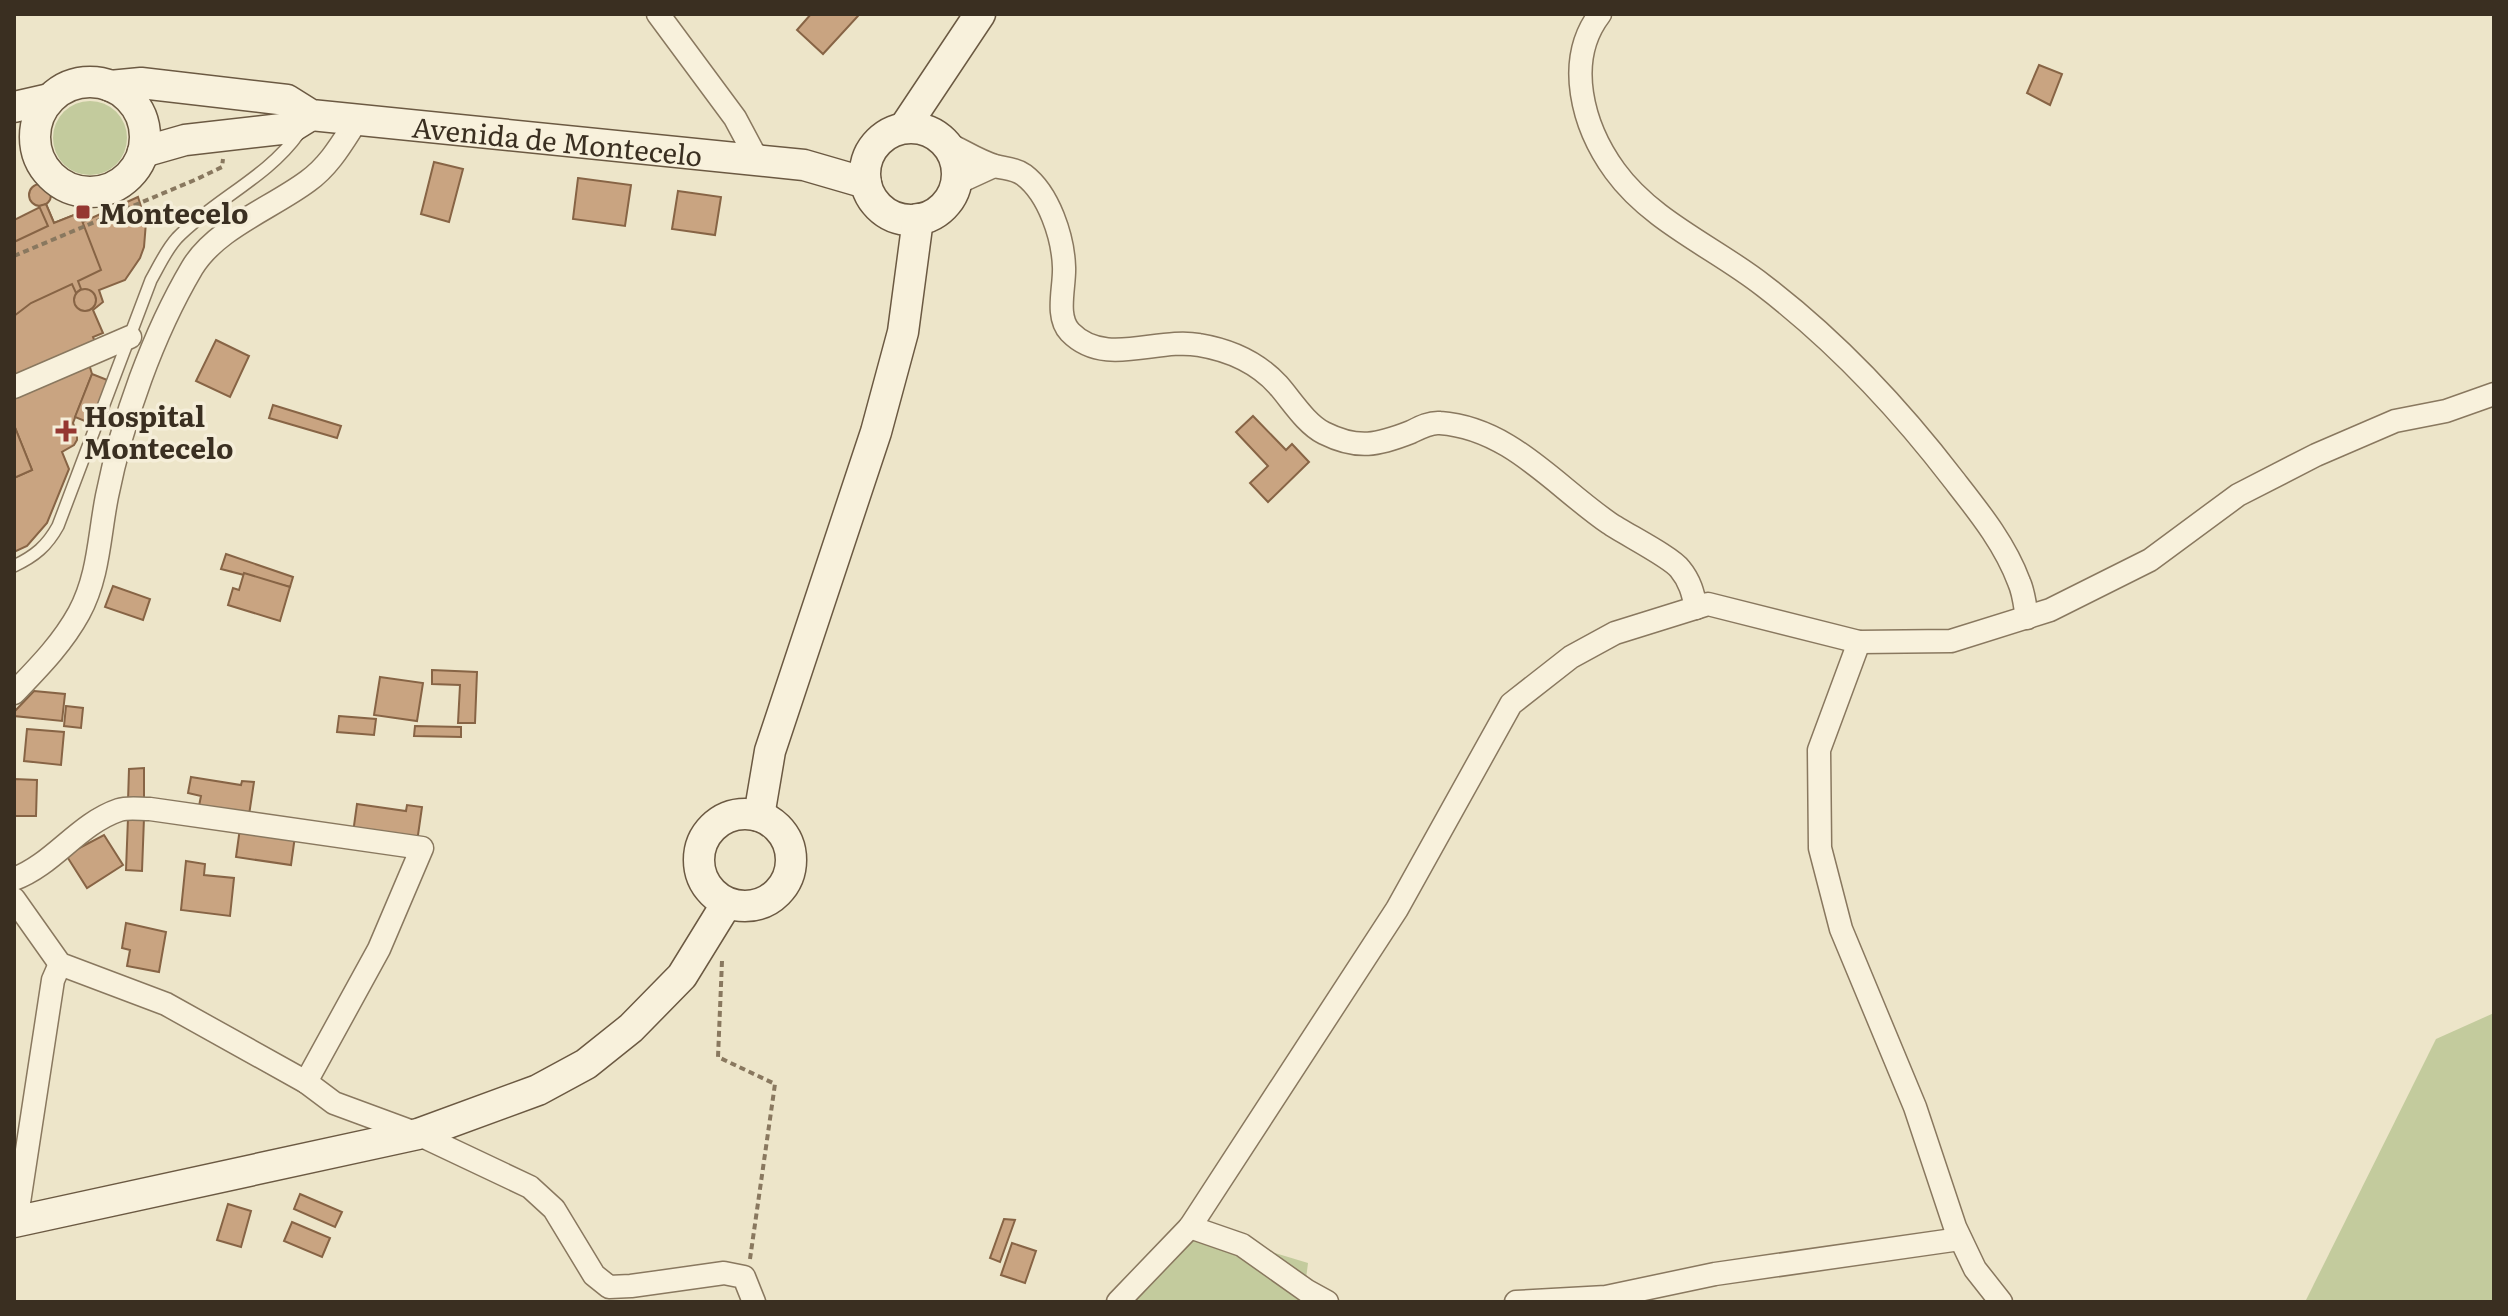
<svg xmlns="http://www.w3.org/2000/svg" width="2508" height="1316" font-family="Literata,serif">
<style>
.green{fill:#c3cb9d}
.building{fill:#c9a481;stroke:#876445;stroke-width:2}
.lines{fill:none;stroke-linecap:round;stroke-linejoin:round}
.lane-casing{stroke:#89785f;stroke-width:14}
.street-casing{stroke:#89785f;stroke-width:25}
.secondary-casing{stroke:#6b5942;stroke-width:33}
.path{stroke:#89785f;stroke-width:4;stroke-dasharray:6 4;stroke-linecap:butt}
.lane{stroke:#f8f1dc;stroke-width:11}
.street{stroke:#f8f1dc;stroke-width:22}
.secondary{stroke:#f8f1dc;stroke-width:30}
.poi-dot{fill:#953731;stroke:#f5eed9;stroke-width:3}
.labels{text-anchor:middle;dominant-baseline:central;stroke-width:7;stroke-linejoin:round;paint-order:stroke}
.street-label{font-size:28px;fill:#3a2f21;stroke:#f5eed9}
.poi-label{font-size:28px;font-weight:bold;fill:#3a2f21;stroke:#f5eed9;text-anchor:start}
</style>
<rect width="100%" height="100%" fill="#ede5c9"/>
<!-- green -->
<g class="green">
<circle cx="90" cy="138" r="37"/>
<path d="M2494,1013V1302H2305L2436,1039Z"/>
<path d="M1190,1227L1308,1263L1303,1302H1118Z"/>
</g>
<!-- building -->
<g class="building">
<path d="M811,14H855L858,16L823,54L797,30Z"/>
<path d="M2039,65L2062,74L2050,105L2027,93Z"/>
<path d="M434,162L463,169L449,222L421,214Z"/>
<path d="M578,178L631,185L625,226L573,219Z"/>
<circle cx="40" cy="195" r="11"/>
<path d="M678,191L721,197L715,235L672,229Z"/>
<path d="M138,197L146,222L144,247L140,258L125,280L99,290L103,302L93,310L103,333L93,337L95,342L14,377V220L46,204L54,223L79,213L83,222Z"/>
<path d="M46,204L54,223L79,213L101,270L78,281L81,289L76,293L72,284L31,303L14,316V242L48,226L39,206Z"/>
<circle cx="85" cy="300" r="11"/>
<path d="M216,340L249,356L230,397L196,381Z"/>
<path d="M89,364L92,374L73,423L77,433V440L74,445L62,452L69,469L47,523L27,546L14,552V394Z"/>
<path d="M92,374L115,383L97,426L75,417Z"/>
<path d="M273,405L341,426L337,438L269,418Z"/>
<path d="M1253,416L1286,450L1292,444L1309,462L1268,502L1250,483L1268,466L1236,432Z"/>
<path d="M14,425L32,470L14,478Z"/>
<path d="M14,425L32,470L14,478Z"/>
<path d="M226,554L293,577L290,587L221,569Z"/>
<path d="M244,573L290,587L280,621L228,605L233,588L239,590Z"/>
<path d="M113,586L150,599L143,620L105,607Z"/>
<path d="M432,670L477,672L475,723H458L460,685L432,684Z"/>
<path d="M380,677L423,683L417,721L374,715Z"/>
<path d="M34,691L65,694L62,721L14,716V712Z"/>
<path d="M66,706L83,708L81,728L64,726Z"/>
<path d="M339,716L376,719L374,735L337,732Z"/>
<path d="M415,726L461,727V737L414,736Z"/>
<path d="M27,729L64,732L61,765L24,761Z"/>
<path d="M144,768V801H128L129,769Z"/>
<path d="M191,777L241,785L242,781L254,782L249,815L199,806L201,796L188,793Z"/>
<path d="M14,779L37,780L36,816H14Z"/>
<path d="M357,804L406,811L407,805L422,807L417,842L353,833Z"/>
<path d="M128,818H144L142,871L126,870Z"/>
<path d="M240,828L295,836L291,865L236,857Z"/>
<path d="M104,835L123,865L87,888L66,855Z"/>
<path d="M186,861L205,864L204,875L234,878L230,916L181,910Z"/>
<path d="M126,923L166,932L159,972L127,966L130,950L122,948Z"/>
<path d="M300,1194L342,1212L335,1227L294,1209Z"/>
<path d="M228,1204L251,1211L241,1247L217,1240Z"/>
<path d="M1004,1219L1015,1220L1000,1262L990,1258Z"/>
<path d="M292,1222L330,1238L322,1257L284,1241Z"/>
<path d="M1012,1243L1036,1251L1025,1283L1001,1275Z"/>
</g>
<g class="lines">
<!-- lane casing -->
<g class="lane-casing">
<path id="lane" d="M14,566C35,556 47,546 58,526L151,280C159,266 166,250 177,238C215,199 267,178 299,133"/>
</g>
<!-- street casing -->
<g class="street-casing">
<g id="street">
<path d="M658,14L735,118L758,161"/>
<path d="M1600,14C1564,61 1583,127 1615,171C1652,222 1716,248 1764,286C1837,342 1898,407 1954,480C1979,512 2005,544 2019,582C2024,593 2025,606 2027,618"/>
<path d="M946,143C962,150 978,161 995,166C1006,169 1014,168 1024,175C1049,194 1063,237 1064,267C1065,287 1055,316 1070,332C1105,368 1157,337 1199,345C1229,350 1257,362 1278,385C1292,401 1306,424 1324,433C1358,450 1378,445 1411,432C1419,428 1430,422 1440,423C1510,428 1555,486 1609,523C1625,534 1671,557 1680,569C1690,581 1693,593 1696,608"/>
<path d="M957,183L994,166"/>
<path d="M14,387L130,337"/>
<path d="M1859,642L1819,750L1820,848L1841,929L1915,1107L1955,1227L1975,1269L2001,1302"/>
<path d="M14,693C38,668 62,644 79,613C99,576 99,536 107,496C122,421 153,334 192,268C216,228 272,208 308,181C330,165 342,143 357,120"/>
<path d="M14,879C54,864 78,824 119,810C128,807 140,809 150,809L422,848L379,949L306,1082"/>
<path d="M14,899L60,964L166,1004L306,1082L334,1103L418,1134L530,1187L554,1209L594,1275L609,1287L631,1286L724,1273L744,1277L754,1302"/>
<path d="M16,1222L53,980L60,964"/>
<path d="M1190,1227L1242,1245L1307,1291L1327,1302"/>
<path d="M1118,1302L1190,1227L1397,909L1511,704L1571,657L1615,633L1708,604L1859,642L1951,641L2050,610L2150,560L2238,495L2316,455L2395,421L2446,411L2494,394"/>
<path d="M1516,1302L1606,1297L1715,1274L1960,1239"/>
</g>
</g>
<!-- secondary casing -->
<g class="secondary-casing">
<g id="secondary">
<circle cx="90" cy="137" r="55"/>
<path id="s1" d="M110,86L141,83L287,100L311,115L804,165L866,183"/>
<path d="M14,107L49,99"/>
<path d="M904,128L980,14"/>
<circle cx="911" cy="174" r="46"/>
<path d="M143,152L185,140L290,128L311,115"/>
<circle cx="745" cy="860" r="46"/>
<path d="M759,816L770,751L876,432L903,332L918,219"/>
<path d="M14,1222L418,1134L538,1090L586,1064L631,1028L682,976L727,903"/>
</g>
</g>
<!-- path -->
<g class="path">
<path d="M14,256L197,179L222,167L223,159"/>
<path d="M722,961L718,1057L775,1084L750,1259"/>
</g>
<!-- lane -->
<use href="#lane" class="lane"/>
<!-- street -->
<use href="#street" class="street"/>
<!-- secondary -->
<use href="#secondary" class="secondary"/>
</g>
<!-- markers -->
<g class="poi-dot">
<rect x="75" y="204" width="16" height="16" rx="4"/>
<path d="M62 419h8v8h8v8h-8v8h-8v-8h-8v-8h8z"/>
</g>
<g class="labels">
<!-- street labels -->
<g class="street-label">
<text stroke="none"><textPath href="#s1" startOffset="454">Avenida de Montecelo</textPath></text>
</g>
<!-- poi labels -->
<g class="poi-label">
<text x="99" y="212">Montecelo</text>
<text x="84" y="415">Hospital<tspan x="84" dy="32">Montecelo</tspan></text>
</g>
</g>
<!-- border -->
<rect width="2508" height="1316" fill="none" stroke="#3a2f21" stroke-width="32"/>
</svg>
